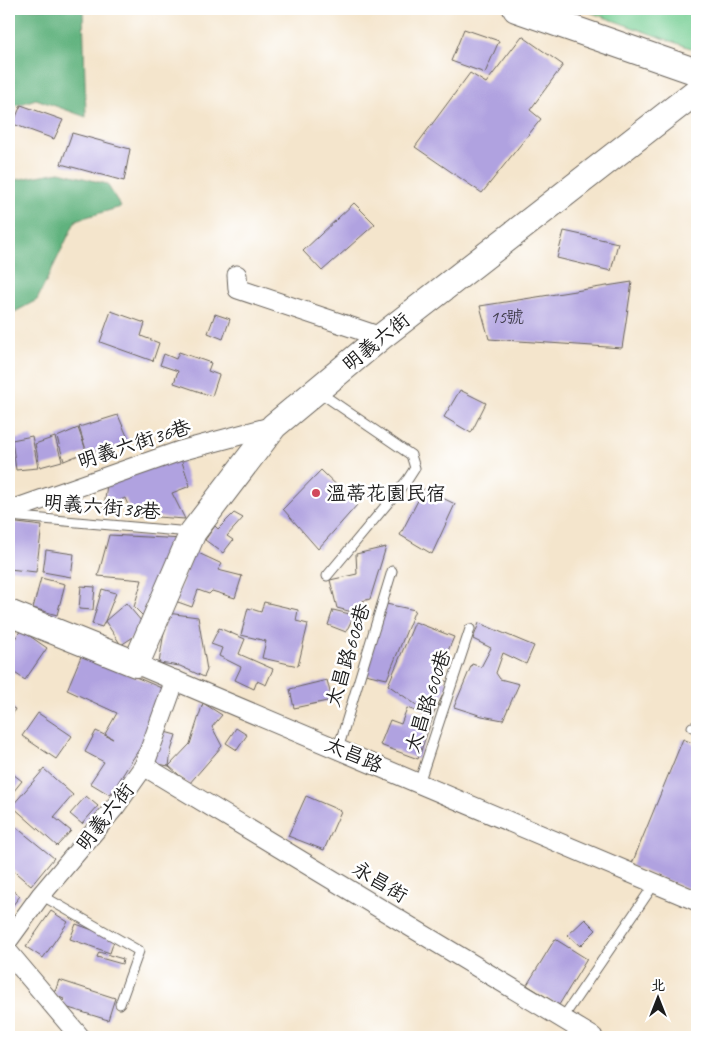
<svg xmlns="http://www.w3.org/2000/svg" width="706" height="1046" font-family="Caveat,'LXGW WenKai TC',sans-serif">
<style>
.green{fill:#77cf94;stroke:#4a7658}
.forest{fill:#61b27e;stroke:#3e674d}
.building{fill:#b0a2e0}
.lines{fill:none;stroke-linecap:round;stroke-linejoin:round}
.lane-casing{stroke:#68625a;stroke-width:11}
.street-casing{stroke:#68625a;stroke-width:21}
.secondary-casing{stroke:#68625a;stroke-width:28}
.lane{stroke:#fff;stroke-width:9}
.street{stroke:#fff;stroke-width:19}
.secondary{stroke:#fff;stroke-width:26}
.poi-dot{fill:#d1495b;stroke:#fff;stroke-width:2}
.labels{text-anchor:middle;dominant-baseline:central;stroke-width:5;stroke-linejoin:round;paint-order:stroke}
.number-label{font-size:18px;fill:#413e4d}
.street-label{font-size:20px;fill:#1c1c1c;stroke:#fff}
.poi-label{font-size:20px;fill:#1c1c1c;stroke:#fff;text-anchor:start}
</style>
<rect width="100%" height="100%" fill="#fff"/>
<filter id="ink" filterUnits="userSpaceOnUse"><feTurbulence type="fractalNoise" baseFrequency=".02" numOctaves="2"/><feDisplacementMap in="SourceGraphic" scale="10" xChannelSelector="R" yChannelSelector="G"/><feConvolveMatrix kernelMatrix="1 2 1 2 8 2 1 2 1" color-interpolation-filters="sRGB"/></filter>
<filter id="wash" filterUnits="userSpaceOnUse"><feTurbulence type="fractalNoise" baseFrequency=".0096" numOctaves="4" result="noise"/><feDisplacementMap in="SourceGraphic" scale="20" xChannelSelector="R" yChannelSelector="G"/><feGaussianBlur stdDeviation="1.12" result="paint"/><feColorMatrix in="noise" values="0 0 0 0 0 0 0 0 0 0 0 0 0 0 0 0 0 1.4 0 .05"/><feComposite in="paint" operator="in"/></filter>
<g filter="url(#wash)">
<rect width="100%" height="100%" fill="#f4e5cc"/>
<!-- green -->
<path class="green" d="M581,9H697V50H696Z"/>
<!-- forest -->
<g class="forest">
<path d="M9,9H83L86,117L36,99L9,108Z"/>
<path d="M60,172L107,184L121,207L76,220L37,300L9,315V181Z"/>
</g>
<g id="blocks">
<!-- building -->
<g class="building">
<path d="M464,29L499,41L485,73L451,61Z"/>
<path d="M522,36L563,65L530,110L541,119L482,193L415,147L470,73L486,83Z"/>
<path d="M21,105L63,120L54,139L13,124Z"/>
<path d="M72,133L130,149L124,181L61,164Z"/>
<path d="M354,203L375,224L322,271L303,251Z"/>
<path d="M564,231L618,243L611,271L557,258Z"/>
<path d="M632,282L622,348L489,339L480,306Z"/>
<path d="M111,311L145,323L141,336L159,343L153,361L100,342Z"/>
<path d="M215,314L230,319L223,339L208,333Z"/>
<path d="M179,352L211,363L208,371L219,375L212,396L174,383L178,371L160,365L164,354L176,359Z"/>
<path d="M460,390L486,403L471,433L444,417Z"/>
<path d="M118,415L130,443L87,454L86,452L64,461L57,437L78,428L86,450L79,427Z"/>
<path d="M32,436L38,468L16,470L12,440Z"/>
<path d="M55,437L62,461L40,467L35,444Z"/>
<path d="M180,456L190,486L172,493L185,519L157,517H133L125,498L104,508L107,484Z"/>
<path d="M321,470L357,505L318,549L283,509Z"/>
<path d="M424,489L455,504L432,554L400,535Z"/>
<path d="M234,513L243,518L227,536L233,540L223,553L205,540L215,526L218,529Z"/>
<path d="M9,522L42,526L36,572L9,569Z"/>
<path d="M109,535L184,539L149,622L134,607L142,580L98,576Z"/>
<path d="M386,547L370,599L362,601L356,613L337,608L330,580L357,574L356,554Z"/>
<path d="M46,550L74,554L71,577L43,572Z"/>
<path d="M194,551L222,564L218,570L242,576L235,598L212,591L209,594L198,590L192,607L175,601Z"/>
<path d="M41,578L65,584L57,615L33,608Z"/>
<path d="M81,586L95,587L93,610L79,609Z"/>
<path d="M102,589L116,593L105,621L126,603L147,628L121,645L105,621L102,627L92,624Z"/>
<path d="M264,602L298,610L296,621L308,624L298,666L262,658L266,641L241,635L248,608L261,612Z"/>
<path d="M386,604L415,610L387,679L365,674Z"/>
<path d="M333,610L354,615L346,632L328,625Z"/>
<path d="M167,613L198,617L207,670L204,677L180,666L159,663Z"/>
<path d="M415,622L454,637L437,676L449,683L432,716L388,685Z"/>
<path d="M479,623L534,646L526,664L503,653L496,673L500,679L519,684L503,720L482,716L454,707L472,664L481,667L491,648L473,639Z"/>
<path d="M219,628L245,639L239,654L273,669L266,685L257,681L254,689L235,680L241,667L219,656L222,648L211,644Z"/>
<path d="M21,630L47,648L25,680L9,669V647Z"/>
<path d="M82,654L166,690L150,732L110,795L90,783L104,762L85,752L96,731L113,739L105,734L117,713L67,690Z"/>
<path d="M327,680L332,700L294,708L290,689Z"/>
<path d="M203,703L222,715L212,727L222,746L189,784L169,766L152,763L161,731L176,735L171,751L169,766L190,744Z"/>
<path d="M9,706L15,709L9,721Z"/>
<path d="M407,708L433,717L418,759L380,745L390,720L401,724Z"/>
<path d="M38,713L72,736L56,759L22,736Z"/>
<path d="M236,728L247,735L237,750L226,743Z"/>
<path d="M683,739L697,745V892L631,866Z"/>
<path d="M44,769L73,795L54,817L71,831L57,846L12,806Z"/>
<path d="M9,771L22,781L9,797Z"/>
<path d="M86,796L98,806L82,824L70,814Z"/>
<path d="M306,796L341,811L324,850L288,836Z"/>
<path d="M16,827L54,858L31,886L9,867V836Z"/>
<path d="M9,888L20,896L9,910Z"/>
<path d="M51,911L68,922L43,958L26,947Z"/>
<path d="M585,919L596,930L580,946L568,935Z"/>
<path d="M76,924L115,938L110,953L70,939Z"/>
<path d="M555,939L587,959L559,1005L527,985Z"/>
<path d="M99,952L123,959L122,964L97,957Z"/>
<path d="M59,980L115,998L108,1020L62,1006L64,999L54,995Z"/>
</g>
</g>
</g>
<g filter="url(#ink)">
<use href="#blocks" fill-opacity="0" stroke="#68625a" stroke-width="1"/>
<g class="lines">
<!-- lane casing -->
<g class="lane-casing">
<g id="lane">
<path d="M319,392L411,455L415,468L408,479L327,576"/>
<path d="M9,516L190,532"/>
<path d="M692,727L697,729"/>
<path d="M338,749L392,571"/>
<path d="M419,783L470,629"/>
<path d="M41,895L139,951L120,1004"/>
<path d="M562,1019L655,883"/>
</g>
</g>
<!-- street casing -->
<g class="street-casing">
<g id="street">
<path d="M237,275L238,289L381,337"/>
<path d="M9,511L180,451L274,426"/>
<path d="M136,664L697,901"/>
<path d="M144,766L593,1037"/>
<path d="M9,939L41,895L115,807L144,766L175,680"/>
<path d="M9,953L80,1037"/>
</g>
</g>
<!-- secondary casing -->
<g class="secondary-casing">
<g id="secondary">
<path d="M516,9L697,72"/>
<path d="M9,613L136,664L193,532L274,426L381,337L697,91"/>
</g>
</g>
<!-- lane -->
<use href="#lane" class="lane"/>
<!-- street -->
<use href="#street" class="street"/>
<!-- secondary -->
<use href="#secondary" class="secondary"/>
</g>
</g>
<!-- markers -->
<circle class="poi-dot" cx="316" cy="493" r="5"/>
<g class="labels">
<!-- number labels -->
<g class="number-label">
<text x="507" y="317">15號</text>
</g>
<!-- street labels -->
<g class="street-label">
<text transform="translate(376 342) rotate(-39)">明義六街</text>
<text transform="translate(134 444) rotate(-18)">明義六街36巷</text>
<text transform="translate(102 507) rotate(5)">明義六街38巷</text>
<text transform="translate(348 655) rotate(-73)">太昌路606巷</text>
<text transform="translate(428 701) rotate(-72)">太昌路600巷</text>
<text transform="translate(354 755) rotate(23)">太昌路</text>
<text transform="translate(105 817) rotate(-52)">明義六街</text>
<text transform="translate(380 882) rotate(31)">永昌街</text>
</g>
<!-- poi labels -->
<g class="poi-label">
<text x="326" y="493">溫蒂花園民宿</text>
</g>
</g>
<!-- margin -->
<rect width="706" height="1046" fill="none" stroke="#fff" stroke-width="30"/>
<!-- north arrow -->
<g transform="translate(658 998)" stroke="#ffffff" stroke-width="4" paint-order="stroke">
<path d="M0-4L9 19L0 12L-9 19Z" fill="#1c1c1c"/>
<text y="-8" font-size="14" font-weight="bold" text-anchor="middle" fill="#1c1c1c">北</text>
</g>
</svg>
